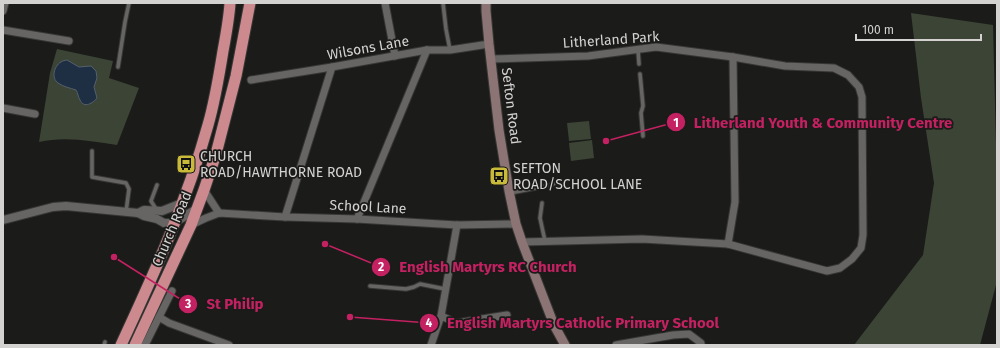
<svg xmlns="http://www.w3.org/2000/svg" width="1000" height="348" font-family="'Fira Sans',sans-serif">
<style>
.green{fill:#3b4435}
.water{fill:#1e2f43;stroke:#54606e}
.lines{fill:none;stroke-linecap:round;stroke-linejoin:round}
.service-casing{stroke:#373736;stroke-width:5.5}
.minor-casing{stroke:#373736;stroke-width:9}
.tertiary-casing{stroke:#373736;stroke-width:10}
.secondary-casing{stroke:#373736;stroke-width:11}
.trunk-casing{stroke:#373736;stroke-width:13}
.service{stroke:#666563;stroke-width:3.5}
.minor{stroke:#666563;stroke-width:7}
.tertiary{stroke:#666563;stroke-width:8}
.secondary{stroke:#8c7374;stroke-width:9}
.trunk{stroke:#cc8a8f;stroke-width:11}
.labels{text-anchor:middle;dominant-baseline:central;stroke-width:3.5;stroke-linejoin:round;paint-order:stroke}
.street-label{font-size:14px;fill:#d3d2d1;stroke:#1b1b19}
.poi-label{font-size:14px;fill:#d3d2d1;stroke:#1b1b19;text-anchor:start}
.leader{fill:none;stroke:#c32161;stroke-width:1.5}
.callout-dot{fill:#c32161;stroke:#1b1b19;stroke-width:1.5}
.mark-label{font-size:12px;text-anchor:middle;font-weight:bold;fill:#fff}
.callout-label{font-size:15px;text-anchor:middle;font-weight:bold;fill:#c32161;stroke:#1b1b19;stroke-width:3.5;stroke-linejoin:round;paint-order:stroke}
</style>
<rect width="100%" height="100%" fill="#1b1b19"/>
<!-- green -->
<g class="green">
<path d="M911,13L993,25L997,184L996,285L980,345H854L923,255L934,183L921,98Z"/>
<path d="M57,49L113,61L109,78L139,88L117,145C91,141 65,136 39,142L50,73Z"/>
<path d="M589,121L591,139L569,141L567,123Z"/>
<path d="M592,140L594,158L571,161L569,143Z"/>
</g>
<!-- water -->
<path class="water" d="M67,60L79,67L91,66L96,71L97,78L94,87L97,98C93,103 84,109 80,100C78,97 78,93 76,90C70,88 64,87 58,83C51,78 54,66 61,62C62,61 66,60 67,60Z"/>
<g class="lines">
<!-- service casing -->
<g class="service-casing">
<g id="service">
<path d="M443,3L446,29L450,50"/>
<path d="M638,50L639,64"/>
<path d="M118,67L125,22L129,3"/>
<path d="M640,74L643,106L641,113L643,136"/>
<path d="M92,151V177L126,183L129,189L126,212"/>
<path d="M510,193L551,185L558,182"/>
<path d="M542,203L540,218L545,241"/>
<path d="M156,209L151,201L157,185"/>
<path d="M370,286L406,289L414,287L420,284L445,289"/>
<path d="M104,345L105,342"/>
</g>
</g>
<!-- minor casing -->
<g class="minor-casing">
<g id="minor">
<path d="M385,3L395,56"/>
<path d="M3,11L5,3"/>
<path d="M3,30L69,41"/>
<path d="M491,59L588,56L656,47L733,57L785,66L834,68L848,75L859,87L862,97L863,235L861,248L852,259L840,268L827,271L728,244L642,239L522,242"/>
<path d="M251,80L332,67L427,50H450L489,44"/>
<path d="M3,108L35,114"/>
<path d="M204,190L219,213"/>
<path d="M285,217L332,67"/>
<path d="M357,219L427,50"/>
<path d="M191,225L206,218L219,213L285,217L357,219L457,225L516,224"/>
<path d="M728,244L735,202L733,57"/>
<path d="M441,316L457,323L507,315"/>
<path d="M159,317L169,323L229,345"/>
<path d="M145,345L172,291"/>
<path d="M431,345L441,316L457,225"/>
<path d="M616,345L673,335L689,334L701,343V345"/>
</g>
</g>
<!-- tertiary casing -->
<g class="tertiary-casing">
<g id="tertiary">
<path d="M138,213L144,210L162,211L182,203"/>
<path d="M3,220L53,207L66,206L138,213L144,216L157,219L164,223H174L198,208"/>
</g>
</g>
<!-- secondary casing -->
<g class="secondary-casing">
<path id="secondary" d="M486,3V11L489,44L499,130L509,191L516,224L522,242L554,325L565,345"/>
</g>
<!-- trunk casing -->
<g class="trunk-casing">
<g id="trunk">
<path d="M121,345C154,274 187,201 208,125C215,101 219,76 223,51C226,35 229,19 230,3"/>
<path d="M135,345L191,225L204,190L216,154L236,76L250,3"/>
</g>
</g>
<!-- service -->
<use href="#service" class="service"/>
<!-- minor -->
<use href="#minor" class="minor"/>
<!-- tertiary -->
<use href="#tertiary" class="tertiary"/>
<!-- secondary -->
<use href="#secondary" class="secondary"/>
<!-- trunk -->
<use href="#trunk" class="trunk"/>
</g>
<!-- icons -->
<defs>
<g id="bus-square" transform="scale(1)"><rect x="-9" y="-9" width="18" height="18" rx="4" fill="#caba39" stroke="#1b1b19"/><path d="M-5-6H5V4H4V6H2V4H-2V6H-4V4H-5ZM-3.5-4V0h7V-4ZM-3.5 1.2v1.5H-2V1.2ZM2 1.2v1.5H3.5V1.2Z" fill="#111"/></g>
</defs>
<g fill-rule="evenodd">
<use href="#bus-square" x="186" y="164"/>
<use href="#bus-square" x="499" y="176"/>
</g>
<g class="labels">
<!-- street labels -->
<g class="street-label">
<text transform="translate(611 40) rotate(-4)">Litherland Park</text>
<text transform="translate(368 48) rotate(-10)">Wilsons Lane</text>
<text transform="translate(511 106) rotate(83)">Sefton Road</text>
<text transform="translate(368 207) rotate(3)">School Lane</text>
<text transform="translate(172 229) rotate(-67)">Church Road</text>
</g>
<!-- poi labels -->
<g class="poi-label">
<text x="200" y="156">CHURCH<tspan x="200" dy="16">ROAD/HAWTHORNE ROAD</tspan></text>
<text x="513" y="168">SEFTON<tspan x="513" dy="16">ROAD/SCHOOL LANE</tspan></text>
</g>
</g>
<!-- callouts -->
<path class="leader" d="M606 141L676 122M325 244L381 267M114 257L188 304M350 317L429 323"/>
<g class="callout-dot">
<circle cx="606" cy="141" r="4"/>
<circle cx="325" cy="244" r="4"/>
<circle cx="114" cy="257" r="4"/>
<circle cx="350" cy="317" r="4"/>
<circle cx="676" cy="122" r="10"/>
<circle cx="381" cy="267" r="10"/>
<circle cx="188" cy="304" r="10"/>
<circle cx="429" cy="323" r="10"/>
</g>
<g class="mark-label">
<text x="676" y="127">1</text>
<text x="381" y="271">2</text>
<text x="188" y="308">3</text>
<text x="429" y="327">4</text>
</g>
<g class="callout-label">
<text x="823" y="128">Litherland Youth &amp; Community Centre</text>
<text x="488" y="272">English Martyrs RC Church</text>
<text x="235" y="309">St Philip</text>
<text x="583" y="328">English Martyrs Catholic Primary School</text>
</g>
<!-- border -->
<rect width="1000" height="348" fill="none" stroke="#d3d2d1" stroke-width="8"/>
<!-- scale -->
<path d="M856 34v6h125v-6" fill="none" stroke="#d3d2d1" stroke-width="2"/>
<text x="862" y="34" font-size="12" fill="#d3d2d1" stroke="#1b1b19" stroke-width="3" paint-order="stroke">100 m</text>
</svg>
